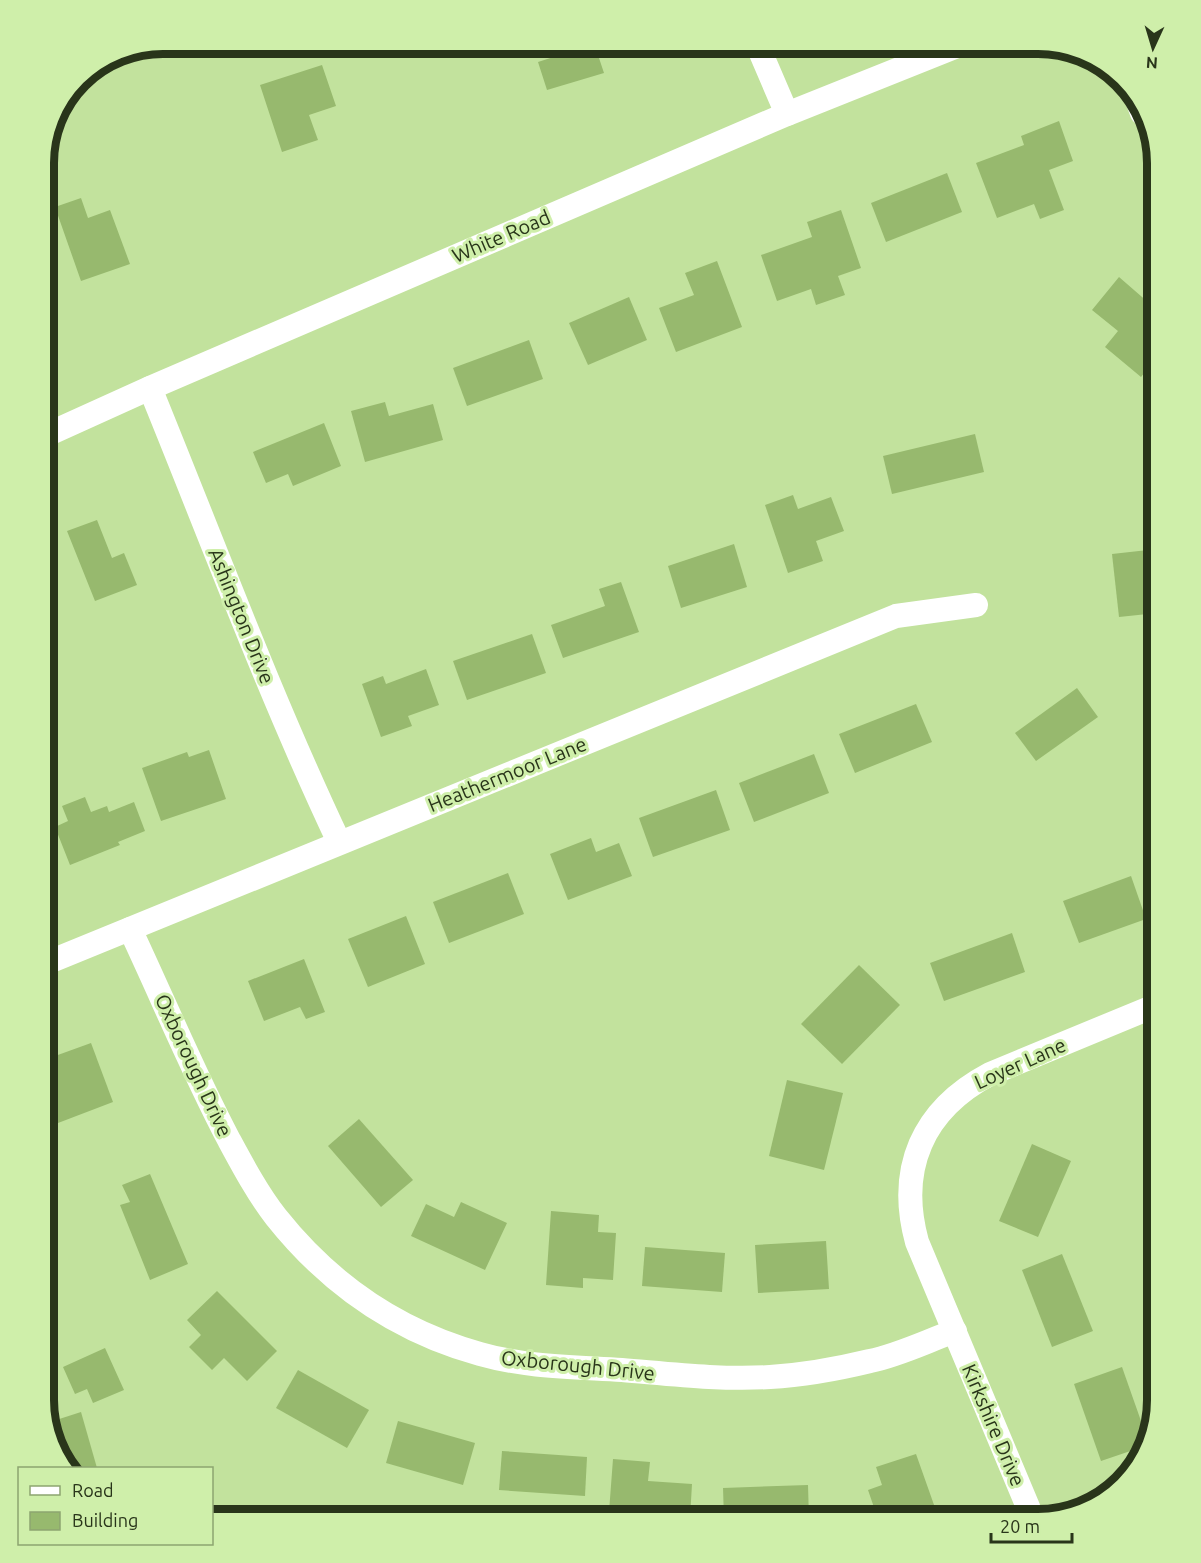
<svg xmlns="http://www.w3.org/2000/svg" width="1201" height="1563" font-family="Ubuntu,sans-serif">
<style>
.building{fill:#97b96e}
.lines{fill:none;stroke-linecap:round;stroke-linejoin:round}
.minor{stroke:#fff;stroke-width:24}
.labels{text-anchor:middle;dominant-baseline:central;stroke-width:6;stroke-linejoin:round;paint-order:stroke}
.street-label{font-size:20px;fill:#29351a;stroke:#cfefaa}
.rim{fill:none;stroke:#29351a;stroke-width:8}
</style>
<rect width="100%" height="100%" fill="#c2e29d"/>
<!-- building -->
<g class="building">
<path d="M320,44H339L322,49Z"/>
<path d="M563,44H613L616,53L599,58L604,73L547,90L538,62L566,53Z"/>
<path d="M322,65L336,106L309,115L318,140L282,152L260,85Z"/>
<path d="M1059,121L1073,161L1049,170L1064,210L1040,219L1034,204L997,218L976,163L1024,145L1021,136Z"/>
<path d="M947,173L962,212L886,242L871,203Z"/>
<path d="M81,198L88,218L110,210L130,264L81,281L55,207Z"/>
<path d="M841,210L861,268L838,276L845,295L816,305L811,289L777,301L761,255L812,237L807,222Z"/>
<path d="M717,261L742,327L676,352L659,308L694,295L685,273Z"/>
<path d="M1119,277L1157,310V357L1141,377L1105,347L1118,331L1092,310Z"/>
<path d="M629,297L647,340L588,365L569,323Z"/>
<path d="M529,340L543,379L467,406L453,368Z"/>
<path d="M385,402L389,416L433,404L443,440L365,462L351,411Z"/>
<path d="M324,423L341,466L293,486L288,474L266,483L253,452Z"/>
<path d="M975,434L984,472L892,494L883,456Z"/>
<path d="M793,495L798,509L831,497L844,531L816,541L823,561L788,573L765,505Z"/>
<path d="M97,520L112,558L124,553L137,585L95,601L67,531Z"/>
<path d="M734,544L747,587L681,608L668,566Z"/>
<path d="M1157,549V613L1119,617L1112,554Z"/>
<path d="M621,582L639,632L563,658L551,625L605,606L599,589Z"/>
<path d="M532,634L546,673L467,700L453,661Z"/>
<path d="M426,669L439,705L408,716L412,726L381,737L362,684L383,676L386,684Z"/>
<path d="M1077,688L1098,717L1036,761L1015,733Z"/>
<path d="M916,704L932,742L855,773L839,734Z"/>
<path d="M209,750L226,799L161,821L142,768L187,752L189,757Z"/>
<path d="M814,754L829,793L754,822L739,783Z"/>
<path d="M716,790L730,830L653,857L639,818Z"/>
<path d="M85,797L91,812L107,806L109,812L134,802L145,831L118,842L120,845L70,865L55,827L68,821L62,806Z"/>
<path d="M591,838L596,852L619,843L632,876L568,900L550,854Z"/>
<path d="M508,873L524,914L449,943L433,902Z"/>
<path d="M1131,876L1146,919L1079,943L1063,901Z"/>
<path d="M406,916L425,964L368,987L348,939Z"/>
<path d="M1012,933L1025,972L944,1001L930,963Z"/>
<path d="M304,959L325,1012L306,1019L300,1007L264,1021L248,981Z"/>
<path d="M859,965L900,1005L842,1064L801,1024Z"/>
<path d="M91,1043L113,1102L58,1123L44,1084V1060Z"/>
<path d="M787,1080L843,1093L824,1170L769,1156Z"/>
<path d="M359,1119L413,1180L381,1207L328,1146Z"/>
<path d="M1032,1144L1071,1161L1038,1237L999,1221Z"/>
<path d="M150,1174L188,1264L150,1280L120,1205L130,1202L122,1185Z"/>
<path d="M461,1202L507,1223L485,1270L411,1236L426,1204L454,1217Z"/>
<path d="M551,1211L599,1215L598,1232L616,1233L613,1280L583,1278V1288L546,1285Z"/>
<path d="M826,1241L829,1289L758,1293L755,1245Z"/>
<path d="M645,1247L725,1253L722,1292L642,1286Z"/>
<path d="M1062,1254L1093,1331L1052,1347L1022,1270Z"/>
<path d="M217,1291L277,1351L247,1381L224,1358L212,1370L189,1347L201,1335L187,1320Z"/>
<path d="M105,1348L124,1390L93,1403L87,1389L75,1394L63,1367Z"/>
<path d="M1122,1367L1147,1438L1145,1446L1101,1461L1074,1384Z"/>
<path d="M298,1370L369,1410L347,1448L276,1408Z"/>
<path d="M81,1412L97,1468H66L64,1466L50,1422Z"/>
<path d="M398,1421L475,1443L463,1485L386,1463Z"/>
<path d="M502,1451L587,1457L585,1496L499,1490Z"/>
<path d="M916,1454L939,1519H878L868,1490L882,1485L876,1467Z"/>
<path d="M613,1459L650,1462L648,1481L692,1484L690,1518L609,1512Z"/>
<path d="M808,1485L809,1519H724L723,1488Z"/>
</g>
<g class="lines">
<!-- minor -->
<g class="minor">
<path d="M757,44L787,114"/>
<path d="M1135,94L1142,113"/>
<path d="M150,388C212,540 269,694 339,842"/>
<path d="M44,436L150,388L787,114L962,44"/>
<path d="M130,929C163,999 193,1072 229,1140C243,1166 258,1194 276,1217C330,1285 397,1331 480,1354C525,1367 575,1367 622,1370C671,1374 721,1380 770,1377C804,1375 837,1369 870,1361C899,1355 927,1341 955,1331"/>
<path d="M44,964L896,616L976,605"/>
<path d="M1033,1519L917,1242C897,1169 922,1110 990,1074L1157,1005"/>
</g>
</g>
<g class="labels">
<!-- street labels -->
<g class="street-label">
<text transform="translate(501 236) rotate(-23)">White Road</text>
<text transform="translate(242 616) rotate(68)">Ashington Drive</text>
<text transform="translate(507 774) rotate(-22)">Heathermoor Lane</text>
<text transform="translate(1020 1063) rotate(-24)">Loyer Lane</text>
<text transform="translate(194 1065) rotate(65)">Oxborough Drive</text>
<text transform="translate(578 1365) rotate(6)">Oxborough Drive</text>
<text transform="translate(994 1425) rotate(67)">Kirkshire Drive</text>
</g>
</g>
<!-- crop -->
<path d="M0 0H1201V1563H0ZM163 54H1038A109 109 0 0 1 1147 163V1400A109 109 0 0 1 1038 1509H163A109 109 0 0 1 54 1400V163A109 109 0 0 1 163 54Z" fill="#cfefaa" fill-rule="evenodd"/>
<path class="rim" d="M163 54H1038A109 109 0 0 1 1147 163V1400A109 109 0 0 1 1038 1509H163A109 109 0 0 1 54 1400V163A109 109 0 0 1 163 54Z"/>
<!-- legend -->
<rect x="18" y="1467" width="195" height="78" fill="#cfefaa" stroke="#8da570" stroke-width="1.5"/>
<rect x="30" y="1486" width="30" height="9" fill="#ffffff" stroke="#8da570" stroke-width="1.5"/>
<text x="72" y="1497" font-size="18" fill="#29351a">Road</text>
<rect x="30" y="1512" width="30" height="18" fill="#97b96e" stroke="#8da570" stroke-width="1.5"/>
<text x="72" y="1527" font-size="18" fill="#29351a">Building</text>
<!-- north arrow -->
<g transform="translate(1153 48) rotate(184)" stroke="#cfefaa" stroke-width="4.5" paint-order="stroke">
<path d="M0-4.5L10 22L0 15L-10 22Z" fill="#29351a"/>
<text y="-9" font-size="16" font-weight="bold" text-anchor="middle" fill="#29351a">N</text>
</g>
<!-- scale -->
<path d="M991 1533v9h81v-9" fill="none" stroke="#29351a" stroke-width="3"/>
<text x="1000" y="1533" font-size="18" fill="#29351a" stroke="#cfefaa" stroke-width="4.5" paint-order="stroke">20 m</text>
</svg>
